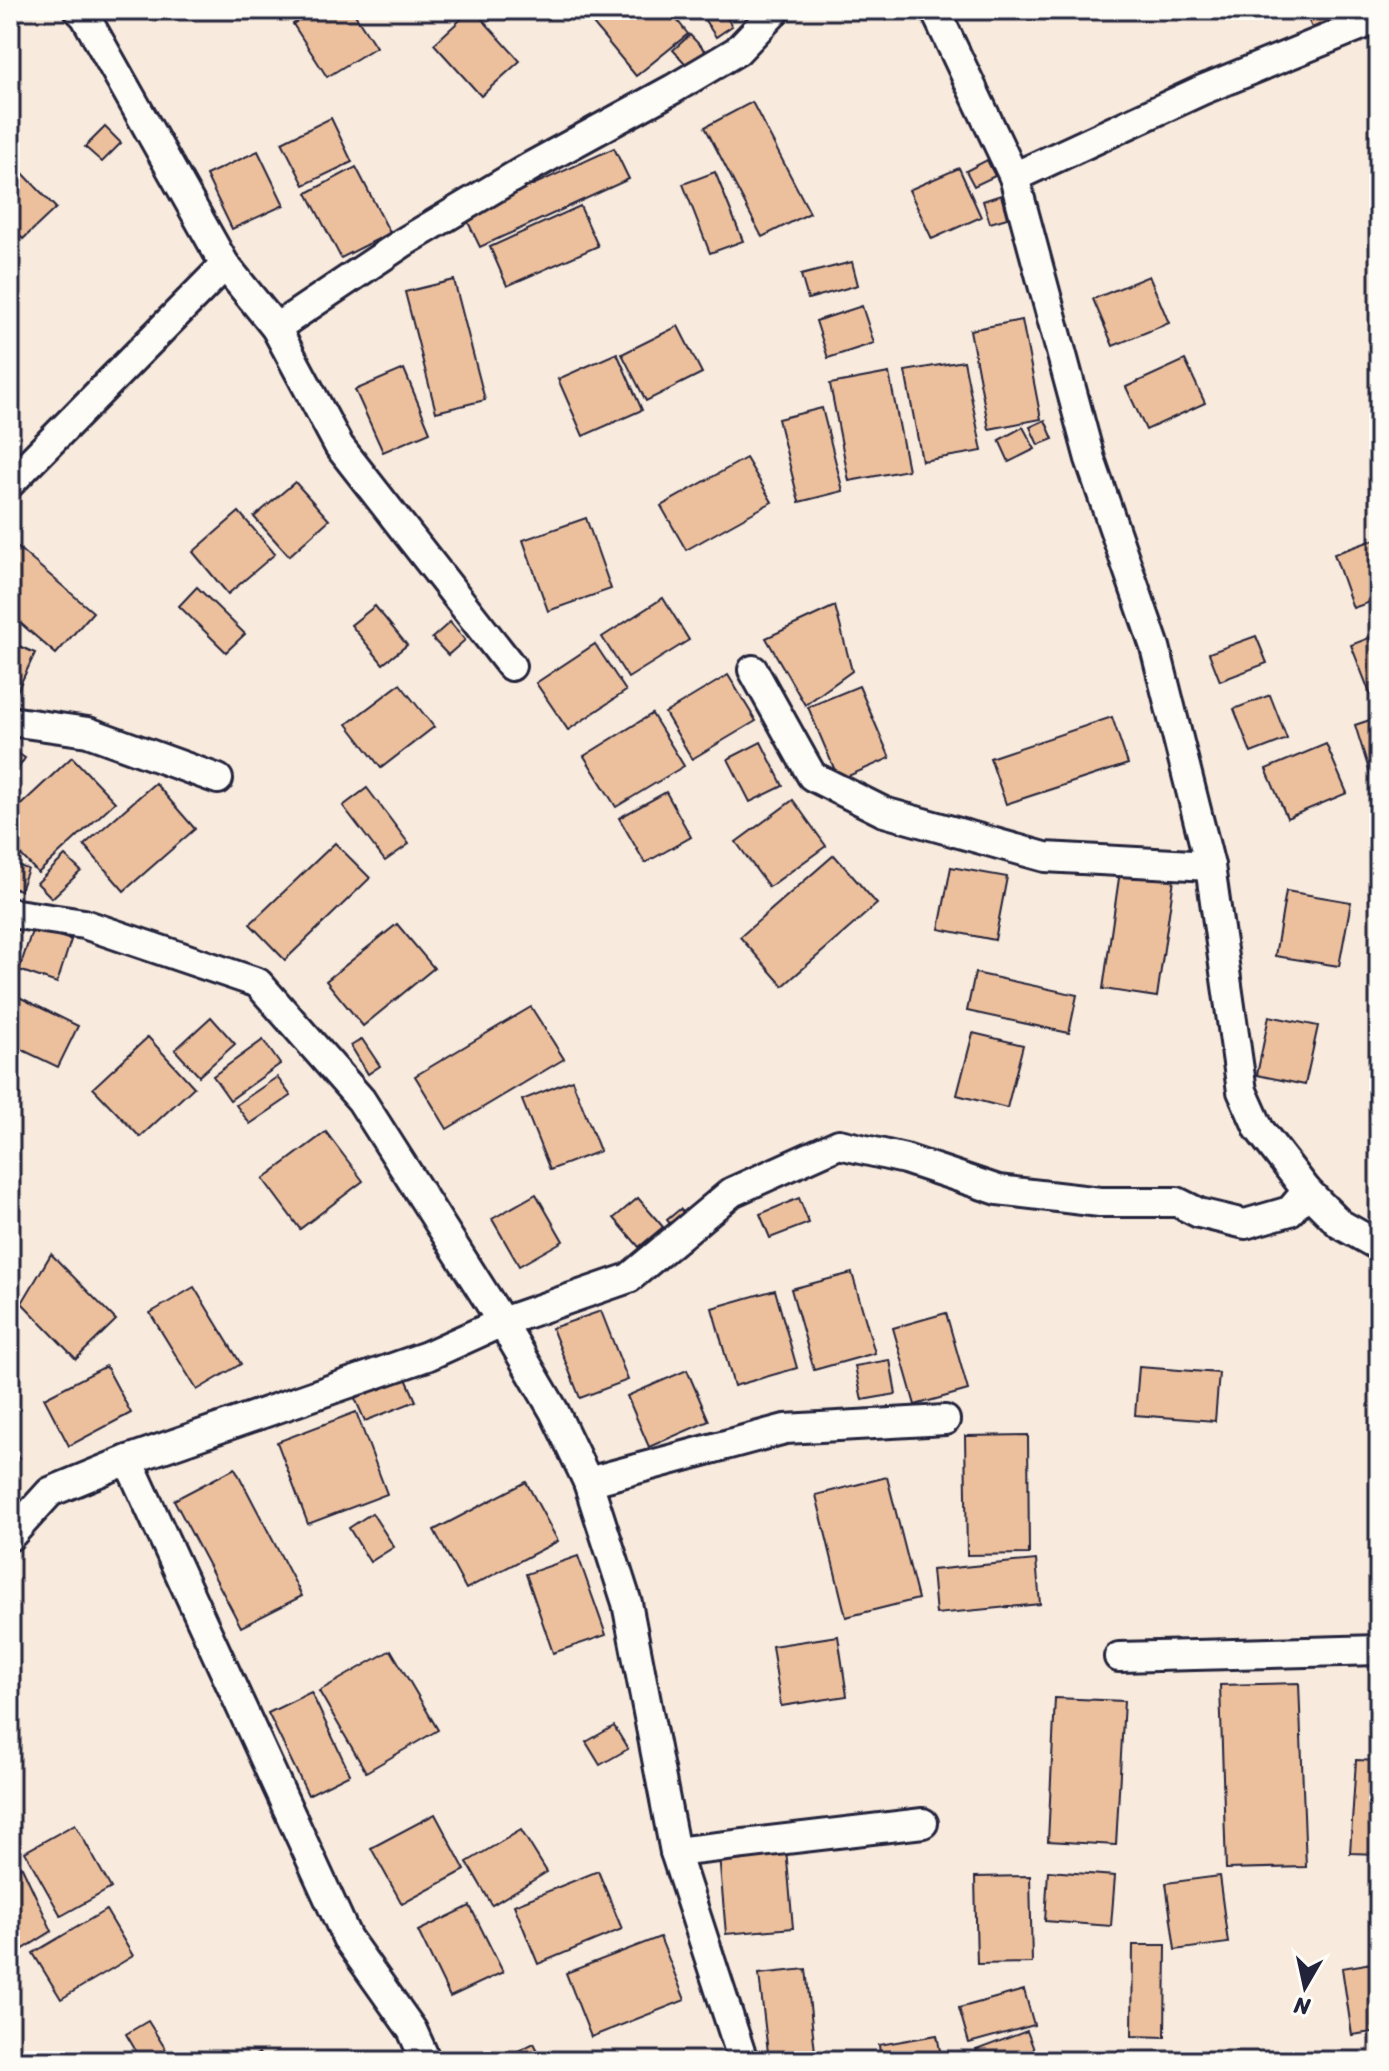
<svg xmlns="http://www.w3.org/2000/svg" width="1389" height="2071" font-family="Sriracha,sans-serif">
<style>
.building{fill:#edc09d;stroke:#22223b;stroke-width:2}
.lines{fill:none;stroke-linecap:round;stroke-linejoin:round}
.street-casing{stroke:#22223b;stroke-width:34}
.street{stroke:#fdfcf7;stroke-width:28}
</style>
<rect width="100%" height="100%" fill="#f8eadc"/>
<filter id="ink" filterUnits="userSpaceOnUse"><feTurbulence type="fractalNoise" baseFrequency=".0125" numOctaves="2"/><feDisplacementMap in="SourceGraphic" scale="16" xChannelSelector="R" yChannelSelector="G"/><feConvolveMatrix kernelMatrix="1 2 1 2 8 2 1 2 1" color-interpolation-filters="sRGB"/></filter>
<g filter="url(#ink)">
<!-- building -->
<g class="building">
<path d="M316,10H352L376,47L327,77L293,24Z"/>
<path d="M471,10H474L520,61L481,96L434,44Z"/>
<path d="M588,10H669L688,34L636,76L584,13Z"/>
<path d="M698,10H725L723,12L732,26L716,37Z"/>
<path d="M1304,10H1353L1312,28Z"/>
<path d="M690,35L711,57L694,73L673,50Z"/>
<path d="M752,102L810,213L762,237L705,127Z"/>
<path d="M331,118L352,162L304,185L282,142Z"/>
<path d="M105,127L121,143L102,162L85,147Z"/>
<path d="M614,148L629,179L480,247L465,216Z"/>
<path d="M258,151L284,205L232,229L206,175Z"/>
<path d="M987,160L995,176L974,186L966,171Z"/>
<path d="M356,167L390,233L341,258L307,193Z"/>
<path d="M959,168L981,217L932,239L909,190Z"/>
<path d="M19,169L56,208L23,239L10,226V177Z"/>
<path d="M715,172L743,241L710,253L683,184Z"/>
<path d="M1001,195L1007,218L990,223L983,201Z"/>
<path d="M580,206L598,246L507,286L490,247Z"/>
<path d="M852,262L858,285L808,299L801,275Z"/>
<path d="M1149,276L1169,323L1113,346L1093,299Z"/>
<path d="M454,280L485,400L436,412L405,292Z"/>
<path d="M862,306L874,343L828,358L816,321Z"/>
<path d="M1022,320L1041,419L989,429L970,330Z"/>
<path d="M678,326L702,373L646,401L622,354Z"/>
<path d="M617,353L642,410L583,436L558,379Z"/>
<path d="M1185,360L1205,403L1146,430L1126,387Z"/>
<path d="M964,361L982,451L922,461L905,371Z"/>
<path d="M404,369L430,432L383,452L355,390Z"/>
<path d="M889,373L908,470L849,481L830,384Z"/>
<path d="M10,376L20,387L10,396Z"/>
<path d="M822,408L843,491L799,502L778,419Z"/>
<path d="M1045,420L1053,439L1038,445L1030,427Z"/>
<path d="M1023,427L1035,449L1009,462L999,440Z"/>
<path d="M746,458L772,502L686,550L661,506Z"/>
<path d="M295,482L329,520L289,556L254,517Z"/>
<path d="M239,512L275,554L228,594L193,552Z"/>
<path d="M586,518L611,589L548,611L523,540Z"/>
<path d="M1379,538V599L1353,608L1334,554Z"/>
<path d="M10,541L93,612L56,654L10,614Z"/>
<path d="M197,587L245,634L226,652L179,606Z"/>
<path d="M663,598L689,640L628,678L602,637Z"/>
<path d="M375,606L407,645L383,664L351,625Z"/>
<path d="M835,606L852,671L805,705L766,638Z"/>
<path d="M450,622L465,640L448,655L432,638Z"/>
<path d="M1379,634V704L1375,706L1351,645Z"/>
<path d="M1256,636L1267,663L1220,681L1209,653Z"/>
<path d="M10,642L35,653L10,706Z"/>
<path d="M595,644L626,691L568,730L536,683Z"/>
<path d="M728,675L756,721L692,759L665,713Z"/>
<path d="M400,684L434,727L381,768L347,724Z"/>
<path d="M859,686L890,758L839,780L808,707Z"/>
<path d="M1270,695L1287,739L1251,753L1234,709Z"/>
<path d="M652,714L684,766L616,807L584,756Z"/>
<path d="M1112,717L1128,764L1006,804L990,758Z"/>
<path d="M1379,717V784L1374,786L1355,725Z"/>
<path d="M761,742L783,786L750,802L728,759Z"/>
<path d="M1326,744L1347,793L1287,818L1266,769Z"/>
<path d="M10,748L25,758L10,781Z"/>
<path d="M72,757L115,802L38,873L10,843V815Z"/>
<path d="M155,783L195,829L124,891L84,845Z"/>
<path d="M367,788L409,844L385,861L343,806Z"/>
<path d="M1379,791V820H1374L1373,792Z"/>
<path d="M666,792L691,837L645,863L619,818Z"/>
<path d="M793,800L826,846L769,887L736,842Z"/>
<path d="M1377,827H1379V885H1373Z"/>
<path d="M335,843L370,878L285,960L250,924Z"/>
<path d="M834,855L877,904L783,986L740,937Z"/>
<path d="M65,856L81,871L52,898L37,883Z"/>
<path d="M10,863L28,869L20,890L10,887Z"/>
<path d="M951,867L1007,877L995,940L939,929Z"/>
<path d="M1120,871L1174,879L1157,997L1103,989Z"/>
<path d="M1286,891L1351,902L1339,966L1275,956Z"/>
<path d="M397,924L434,968L363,1026L326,981Z"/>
<path d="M33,928L71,940L57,983L19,970Z"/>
<path d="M975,973L1077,995L1069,1033L967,1011Z"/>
<path d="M17,996L78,1026L58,1067L10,1044V1010Z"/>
<path d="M531,1007L564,1059L447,1129L415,1076Z"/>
<path d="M1269,1016L1318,1026L1305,1085L1257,1075Z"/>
<path d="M211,1017L235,1044L199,1076L175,1050Z"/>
<path d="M973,1033L1023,1045L1007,1108L957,1095Z"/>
<path d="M148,1037L194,1087L140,1137L93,1088Z"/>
<path d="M362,1039L380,1066L368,1074L351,1046Z"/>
<path d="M263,1040L280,1064L230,1100L213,1076Z"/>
<path d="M277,1077L291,1096L250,1124L236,1105Z"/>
<path d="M572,1080L600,1151L550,1170L522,1100Z"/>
<path d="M326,1132L363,1181L300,1229L263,1179Z"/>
<path d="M536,1194L563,1241L519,1266L492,1219Z"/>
<path d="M638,1198L663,1227L639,1247L614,1218Z"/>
<path d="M799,1198L809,1223L770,1238L760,1214Z"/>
<path d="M680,1209L685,1214L671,1225L667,1220Z"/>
<path d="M51,1254L116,1320L76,1359L22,1303Z"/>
<path d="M852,1273L875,1353L814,1370L791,1289Z"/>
<path d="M194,1287L241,1364L197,1390L150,1313Z"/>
<path d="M775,1290L797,1368L734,1386L712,1308Z"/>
<path d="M601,1311L628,1380L580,1398L552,1328Z"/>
<path d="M946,1313L968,1390L915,1405L893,1328Z"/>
<path d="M890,1360L896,1394L862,1400L855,1366Z"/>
<path d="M106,1366L131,1413L69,1446L44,1398Z"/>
<path d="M1139,1367L1219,1373L1215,1421L1135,1415Z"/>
<path d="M687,1370L709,1421L649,1447L627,1396Z"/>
<path d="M404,1374L416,1401L365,1421L353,1394Z"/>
<path d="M356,1412L387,1494L308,1524L277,1442Z"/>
<path d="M1028,1435L1029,1554L967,1555L965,1436Z"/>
<path d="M10,1444L20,1458L10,1465Z"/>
<path d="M235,1468L302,1596L241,1627L174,1500Z"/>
<path d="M887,1477L918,1599L846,1617L816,1495Z"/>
<path d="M526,1482L558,1541L466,1589L434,1530Z"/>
<path d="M372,1513L394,1547L370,1562L349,1528Z"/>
<path d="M578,1556L606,1635L553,1653L526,1574Z"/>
<path d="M1036,1560L1040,1604L936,1614L932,1570Z"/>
<path d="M838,1636L847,1696L781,1706L772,1646Z"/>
<path d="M391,1650L438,1730L366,1772L319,1691Z"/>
<path d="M1299,1683L1306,1867L1226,1869L1220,1685Z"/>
<path d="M311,1692L350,1774L308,1795L268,1713Z"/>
<path d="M1055,1698L1124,1701L1116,1845L1048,1841Z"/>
<path d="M614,1726L628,1749L600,1765L586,1742Z"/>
<path d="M1356,1760L1379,1761V1854L1350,1853Z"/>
<path d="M435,1814L465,1870L402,1904L371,1848Z"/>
<path d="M75,1824L111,1888L61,1916L25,1852Z"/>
<path d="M521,1830L547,1872L492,1905L467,1862Z"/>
<path d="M786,1849L793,1928L726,1934L719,1855Z"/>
<path d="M22,1867L52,1931L17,1953L10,1894V1868Z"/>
<path d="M598,1871L622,1929L538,1964L514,1905Z"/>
<path d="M1048,1871L1115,1876L1111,1926L1045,1921Z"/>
<path d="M1030,1876L1032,1963L977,1964L975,1877Z"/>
<path d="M1219,1876L1228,1943L1175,1950L1166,1883Z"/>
<path d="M470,1906L503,1972L450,1997L418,1931Z"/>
<path d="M106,1910L133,1956L61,1999L33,1953Z"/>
<path d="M660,1937L685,2000L591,2037L566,1973Z"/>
<path d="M1133,1945H1166L1165,2037L1132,2036Z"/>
<path d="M1379,1962V2031L1352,2035L1342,1968Z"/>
<path d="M806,1969L816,2061H769L759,1974Z"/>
<path d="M1024,1990L1034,2025L969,2043L959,2008Z"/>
<path d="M148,2021L173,2061H142L126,2034Z"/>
<path d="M1027,2031L1036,2055L1019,2061H980L976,2050Z"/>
<path d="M937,2035L942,2061H881L879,2045Z"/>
<path d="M534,2043L543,2061H498Z"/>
<path d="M259,2053L263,2061H246Z"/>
</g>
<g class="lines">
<!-- street casing -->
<g class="street-casing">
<g id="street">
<path d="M79,10L85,16L225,265L276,328L339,446L511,666"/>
<path d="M935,10L1014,177L1090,459L1155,647L1210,866L1242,1091L1259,1129L1307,1191L1340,1224L1379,1246"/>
<path d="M1014,177L1202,90L1379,18"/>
<path d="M276,328L404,242L530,167L673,89L737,51L776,10"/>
<path d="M10,483L225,265"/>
<path d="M753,670L812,776L884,812L1045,857L1210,866"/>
<path d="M10,721L88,732L218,779"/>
<path d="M10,913L84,924L258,983L361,1100L502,1322L554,1411L588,1482L627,1603L675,1852L743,2061"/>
<path d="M128,1460L347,1938L412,2030L426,2061"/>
<path d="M588,1482L785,1429L945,1420"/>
<path d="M10,1536L50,1492L128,1460L427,1356L502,1322L629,1278L732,1192L839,1144L905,1159L998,1190L1100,1202H1177L1199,1213L1245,1224L1290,1211L1307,1191"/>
<path d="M1119,1657L1379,1650"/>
<path d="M675,1852L923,1823"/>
</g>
</g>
<!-- street -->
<use href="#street" class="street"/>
</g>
</g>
<!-- margin -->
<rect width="1389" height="2071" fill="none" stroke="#fdfcf7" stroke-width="40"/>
<rect x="20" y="20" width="1349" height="2031" fill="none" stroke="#22223b" stroke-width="3" filter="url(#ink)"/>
<!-- north arrow -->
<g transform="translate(1305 1987) rotate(189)" stroke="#fdfcf7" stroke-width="6" paint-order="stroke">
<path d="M0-6L14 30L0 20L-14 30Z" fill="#22223b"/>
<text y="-12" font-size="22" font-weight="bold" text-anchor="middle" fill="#22223b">N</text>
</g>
</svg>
